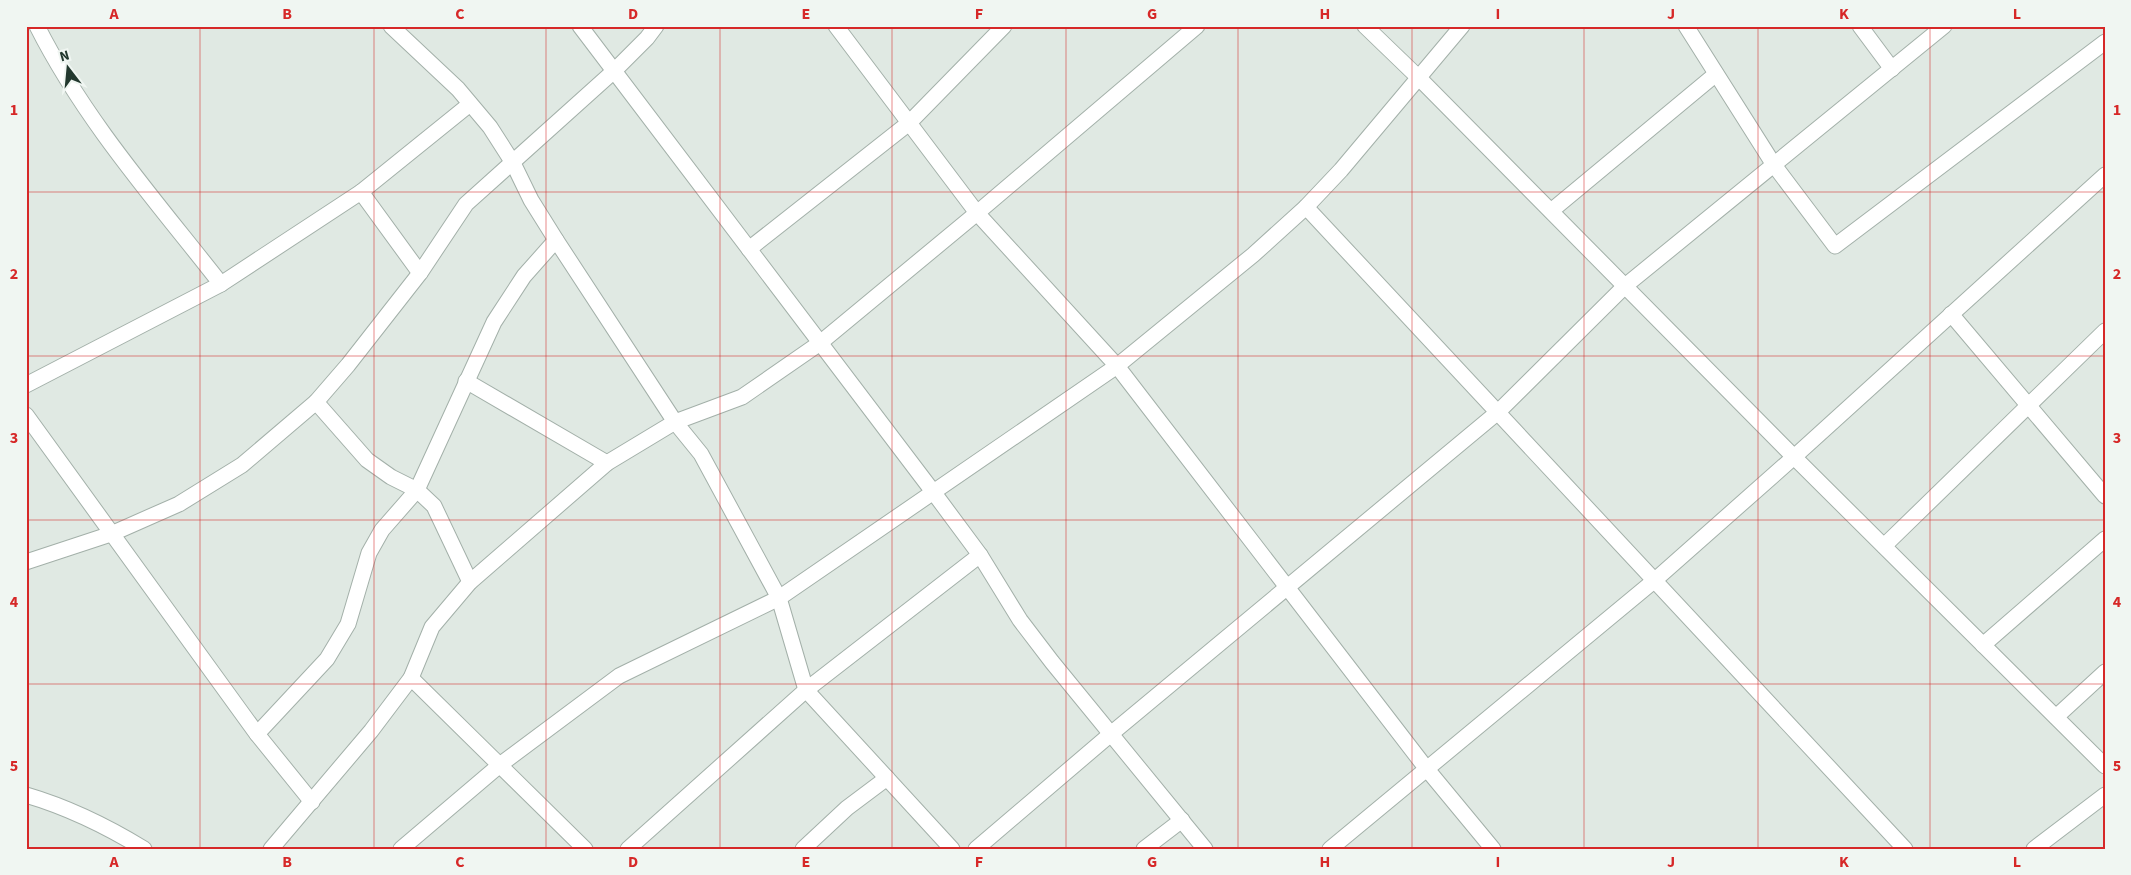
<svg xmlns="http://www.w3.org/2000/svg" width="2131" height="875" font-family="'Source Sans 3',sans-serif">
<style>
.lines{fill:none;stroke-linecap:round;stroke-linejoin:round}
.minor-casing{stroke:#a3b0a9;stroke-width:17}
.minor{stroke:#fff;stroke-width:15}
.grid{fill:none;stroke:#d62828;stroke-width:1;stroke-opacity:0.55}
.neatline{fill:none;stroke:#d62828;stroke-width:2}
.grid-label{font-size:16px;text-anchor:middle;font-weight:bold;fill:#d62828}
</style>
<rect width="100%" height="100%" fill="#e0e9e3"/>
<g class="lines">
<!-- minor casing -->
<g class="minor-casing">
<g id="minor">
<path d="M37,26C85,121 156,201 221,284"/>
<path d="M391,26L458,89L490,127L513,163L531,200L556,240L675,422L701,454L779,598L806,690L952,849"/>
<path d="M580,26L934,493L980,555L1020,620L1052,662L1205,849"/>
<path d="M836,26L977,213L1117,366L1426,768L1493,849"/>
<path d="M1365,26L1420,79L1794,457L2105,766"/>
<path d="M1686,26L1774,165L1835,246L2105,42"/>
<path d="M1860,26L1892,69"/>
<path d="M361,192L420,273"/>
<path d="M1306,207L1905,849"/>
<path d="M1551,211L1716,74"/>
<path d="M749,249L909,123L1004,26"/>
<path d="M1951,314L2105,496"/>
<path d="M466,381L607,463"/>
<path d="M26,385L221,284L361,192L470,104"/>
<path d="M316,402L367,460L391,477L417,490L434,506L470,582"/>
<path d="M26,415L257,734L312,802"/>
<path d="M1884,546L2105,331"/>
<path d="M26,562L111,534L179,504L242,465L316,402L348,365L420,273L466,204L614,71L647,38L656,26"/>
<path d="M1983,645L2105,539"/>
<path d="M411,678L585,849"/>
<path d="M2056,717L2105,672"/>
<path d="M257,734L327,659L348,624L369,553L382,530L417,490L494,322L524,276L556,240"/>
<path d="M26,795C67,807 108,827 144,849"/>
<path d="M271,849L371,731L411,678L432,627L470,582L607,463L675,422L742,397L820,343L977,213L1197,26"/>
<path d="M401,849L501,764L619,676L779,598L1117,366L1253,255L1306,207L1341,170L1462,26"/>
<path d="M628,849L806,690L980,555"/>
<path d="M803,849L847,808L887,778"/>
<path d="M976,849L1112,733L1498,412L1625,286L1944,26"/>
<path d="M1144,849L1182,820"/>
<path d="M1330,849L1655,580L1794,457L2105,175"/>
<path d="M2034,849L2105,795"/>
</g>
</g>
<!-- minor -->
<use href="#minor" class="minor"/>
</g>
<!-- grid -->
<path class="grid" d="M200,26V849M374,26V849M546,26V849M720,26V849M892,26V849M1066,26V849M1238,26V849M1412,26V849M1584,26V849M1758,26V849M1930,26V849M26,192H2105M26,356H2105M26,520H2105M26,684H2105"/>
<!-- border -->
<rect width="2131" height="875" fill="none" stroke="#f0f6f2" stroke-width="55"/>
<!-- north arrow -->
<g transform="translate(68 68) rotate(344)" stroke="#f0f6f2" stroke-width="4" paint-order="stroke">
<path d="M0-4L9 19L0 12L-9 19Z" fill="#22382e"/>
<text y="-8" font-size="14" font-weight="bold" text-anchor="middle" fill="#22382e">N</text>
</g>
<rect x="28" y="28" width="2076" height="820" class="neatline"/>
<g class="grid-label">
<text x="114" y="19">A</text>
<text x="287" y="19">B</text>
<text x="460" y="19">C</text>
<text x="633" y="19">D</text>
<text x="806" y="19">E</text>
<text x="979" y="19">F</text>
<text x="1152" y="19">G</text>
<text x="1325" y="19">H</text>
<text x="1498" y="19">I</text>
<text x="1671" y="19">J</text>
<text x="1844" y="19">K</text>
<text x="2017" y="19">L</text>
<text x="14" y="115">1</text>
<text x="2117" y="115">1</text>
<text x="14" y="279">2</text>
<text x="2117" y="279">2</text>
<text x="14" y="443">3</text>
<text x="2117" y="443">3</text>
<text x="14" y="607">4</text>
<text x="2117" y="607">4</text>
<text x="14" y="771">5</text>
<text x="2117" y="771">5</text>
<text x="114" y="867">A</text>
<text x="287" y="867">B</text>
<text x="460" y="867">C</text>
<text x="633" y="867">D</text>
<text x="806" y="867">E</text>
<text x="979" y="867">F</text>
<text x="1152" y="867">G</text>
<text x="1325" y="867">H</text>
<text x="1498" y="867">I</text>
<text x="1671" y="867">J</text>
<text x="1844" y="867">K</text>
<text x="2017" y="867">L</text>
</g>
</svg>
